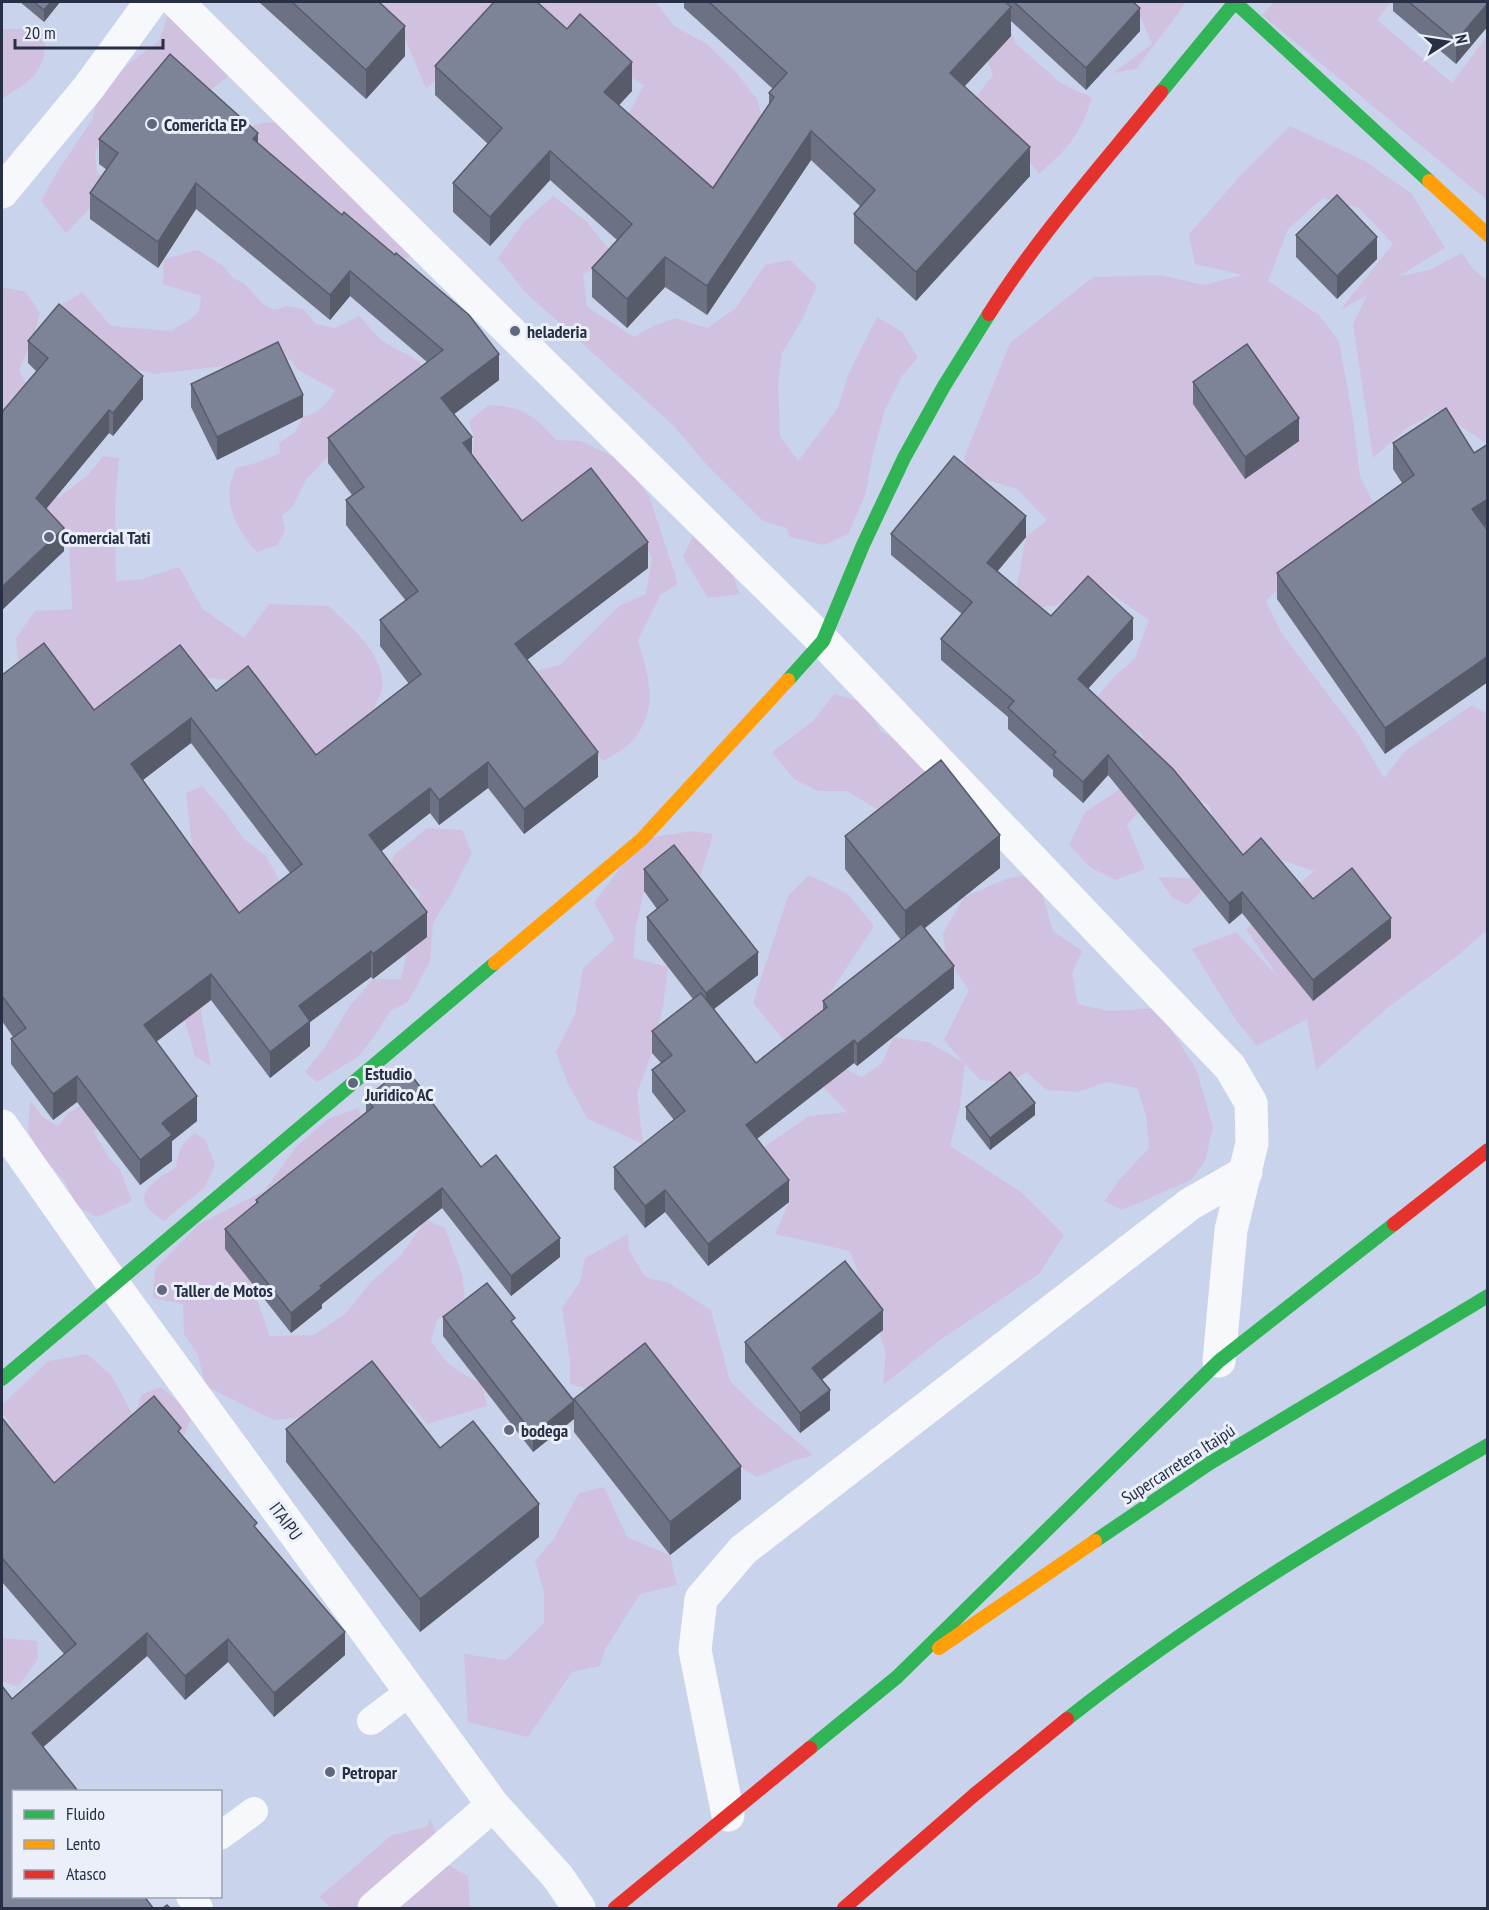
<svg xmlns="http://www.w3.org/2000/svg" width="1489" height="1910" font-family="'PT Sans Narrow',sans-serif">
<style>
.green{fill:#d1c1e0}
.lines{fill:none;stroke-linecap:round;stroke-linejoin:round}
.lane{stroke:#f7f8fc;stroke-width:28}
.street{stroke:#f7f8fc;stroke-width:33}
.fast{stroke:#30b455;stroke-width:14}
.slow{stroke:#ff9f0a;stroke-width:14}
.jam{stroke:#e5322d;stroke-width:14}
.wall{fill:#6c7283;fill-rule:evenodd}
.shaded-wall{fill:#585c6a}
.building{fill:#7e8498;stroke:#585c6a;stroke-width:1.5;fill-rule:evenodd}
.poi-dot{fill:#60687f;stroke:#eaeffa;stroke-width:2}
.labels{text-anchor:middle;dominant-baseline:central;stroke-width:6;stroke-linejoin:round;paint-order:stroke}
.poi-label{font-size:18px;font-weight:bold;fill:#272f45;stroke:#eaeffa;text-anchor:start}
.street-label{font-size:18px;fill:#272f45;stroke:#eaeffa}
</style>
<rect width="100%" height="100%" fill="#cad3ec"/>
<!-- green -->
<g class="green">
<path d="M383,2H506L454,66L426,88L406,41L385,15Z"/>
<path d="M511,2H656L674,26L707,44L735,71L757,99L765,128L709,198L624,118L630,111L644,85L560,38Z"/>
<path d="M951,2H1010L1003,11L1016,44L1061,83L1092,98C1079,137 1068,148 1039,174L1019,147L971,103L993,75L978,36Z"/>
<path d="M1124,2H1184L1185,4L1136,69L1113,73L1152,44L1141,18Z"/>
<path d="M1274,2H1391L1377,20L1452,83L1487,36V200L1262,15Z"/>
<path d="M168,15L231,74L209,91L110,129L95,152L97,173L125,184L104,214L89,209L66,233L41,201L57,172L92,120L100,93L126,66L159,41Z"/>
<path d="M2,29H29L45,43C44,76 26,83 2,99Z"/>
<path d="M277,122L351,193L365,213L388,224L419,247L397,267L277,172L247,128L261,123Z"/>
<path d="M1290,126L1365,161L1412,194L1445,248L1399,276L1429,270L1462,253L1473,269L1487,281V444L1438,411L1407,428L1373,458L1353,324L1367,295L1340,310L1393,244L1359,208L1323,198L1288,229L1268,281L1319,315L1339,341L1353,419L1360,477L1381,517L1298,569L1266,601L1282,634L1359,735L1384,778L1405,751L1472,705L1487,714V930L1457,956L1391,1005L1316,1070L1307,1019L1257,1046L1236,1020L1192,949L1236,932L1278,977L1246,929L1314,871L1270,856L1242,853L1187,905L1172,897L1158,877L1189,878L1225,847L1209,806L1181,786L1152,796L1127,825L1145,869L1115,880L1091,868L1069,845L1085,812L1117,791L1146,760L1142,733L1123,726L1095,699L1111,680L1135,658L1149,620L1104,589H1079L1058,605L1018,610L1016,590L1026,537L1047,520L1017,489L970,475L964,458L1010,343L1093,277L1161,275L1204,285L1243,275L1195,264L1189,234L1241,175Z"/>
<path d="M553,196L586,221L616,258L583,274L587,307L634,337L653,326L675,318L707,328L736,308L765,265L790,260L817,286L803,318L782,353L778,383L780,436L798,461L838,408L848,375L877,317L902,332L918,357L902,376L885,409L873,454L865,496L848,534L824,545L790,537L786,528L763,521L706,464L674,426L525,292L498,258L524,222Z"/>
<path d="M198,250L222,265L233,278L244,283L263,304L274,310L287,306L303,309L316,324L335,328L360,316C369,327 378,339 391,346C405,355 420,358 429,373L345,438L305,481L293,507L282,515L285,530L278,545L257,552C242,537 226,510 230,487C230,481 234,474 236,468L256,463L280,453L279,443L295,432L303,417C320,412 326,405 335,390L298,370L290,359L278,365L241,371L224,366L155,374L131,368L58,307L82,292L111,326L171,331L191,319L199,311L201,296L163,284L164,259Z"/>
<path d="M2,287L26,292L40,313L34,336L19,370L28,387L2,415Z"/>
<path d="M489,405C523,407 534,415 556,440L581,441L622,461L649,496L678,584L660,595L638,640C648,676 660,707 634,739C627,748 613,755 603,761L585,740L522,675L561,664L619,606L646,594L652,557L608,490L590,482L529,526L509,506L493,478L472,463L474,438L469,421Z"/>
<path d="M103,456L119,458L115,504L116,581L142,579L179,567L203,609L244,638L269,604L329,606C350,627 386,654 382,688C381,698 369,717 364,727L342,735L321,764L253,682L206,678L177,659L157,662L139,686L99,724L19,671L16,638L35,611L72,609L69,543L48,520L41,487L58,498L88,475Z"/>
<path d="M696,530L728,561L740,594L708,598L683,557Z"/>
<path d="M834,694L863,702L881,731L912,749L933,779L882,812L847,791H818L794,779L772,752L813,721Z"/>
<path d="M202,786L227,815L243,838L266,856L284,889L243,916L196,880L186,793Z"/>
<path d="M427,828L462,830L472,853L451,894L433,923L430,961L408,1002L390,1011L376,1034L359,1056L317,1082L305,1072L325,1047L350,1006L373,979H401L420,893L390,868L394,855Z"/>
<path d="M691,831L713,834L700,877L673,868L644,891L636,926L633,958L668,967L663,1007L652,1053L637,1093L643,1144L588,1119L568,1084L556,1052L575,1014L583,968L615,939L594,903L642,839Z"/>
<path d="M1036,873L1053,931L1082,951L1072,973L1078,1004L1109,1011L1158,1008L1197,1071L1213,1127L1205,1161L1191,1180L1122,1210L1104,1201L1121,1178L1149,1148L1146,1115L1137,1088L1106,1082L1078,1092L1046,1090L1027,1072L1010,1083L980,1080L965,1064L960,1105L950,1146L1021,1192L1064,1235L1039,1274L940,1340L883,1385L886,1352L850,1251L775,1234L789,1202L772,1180L764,1147L809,1116L847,1112L823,1087L753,1003L788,896L809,875L848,894L874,926L828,996L823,1023L837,1064L862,1077L882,1063L893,1037L928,1042L963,1062L944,1040L969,990L946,957L943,933L964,897L1006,879Z"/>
<path d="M204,970L201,1012L211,1066L195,1056L181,1008Z"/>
<path d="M30,1100L43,1117L58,1127L67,1114L83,1104L101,1117L94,1133L110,1159L119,1168L132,1201L97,1217L76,1206L65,1181L40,1154L28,1131Z"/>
<path d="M358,1108L371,1141L229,1224L270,1336L314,1335L345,1314L371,1282L401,1255L426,1220L445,1228L462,1274L465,1298L437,1320L431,1341L448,1364L482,1385L487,1406L427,1424L410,1403L368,1387L321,1416L274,1420L205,1386L198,1355L184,1334L183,1304L153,1298L155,1269L199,1224L264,1191L296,1147L328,1119Z"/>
<path d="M195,1133L206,1141L215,1165L205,1187L164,1221C127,1198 149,1184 176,1167C178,1152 182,1142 195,1133Z"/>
<path d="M628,1234L629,1250L645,1277L669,1283L711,1310L730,1381L754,1405L813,1455L792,1461L757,1477L742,1468L692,1401L666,1371L650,1350L623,1364L595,1391L570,1384V1361L562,1308L580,1282L585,1258Z"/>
<path d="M87,1354L111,1375L134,1417L142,1394L161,1387L193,1415L162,1484L193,1455L213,1466L128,1556L106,1543L40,1469L2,1412V1405L48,1361Z"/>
<path d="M604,1487L627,1537L670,1555L677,1585L640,1594L606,1648L600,1666L572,1672L528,1737L468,1722L464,1654L506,1660L544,1623V1592L535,1561L555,1537L579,1493Z"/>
<path d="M2,1638L37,1641L38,1659L18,1687L2,1681Z"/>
<path d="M430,1819L448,1865L468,1876L470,1908H331L319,1897L392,1835L427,1827Z"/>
</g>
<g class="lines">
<!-- lane -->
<g class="lane">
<path d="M371,1721L411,1691"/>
<path d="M220,1836L254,1811"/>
<path d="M190,1896L199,1908"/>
</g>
<!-- street -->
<g class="street">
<path d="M177,2L823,641L1230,1067L1251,1103L1252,1143L1231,1230L1219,1361"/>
<path d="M2,192L89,87L151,2"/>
<path d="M2,1126L113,1284L493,1805L558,1877L579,1908"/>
<path d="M728,1815L695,1650L701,1599L743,1550L1190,1204L1246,1172"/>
<path d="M374,1908L493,1805"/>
</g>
<!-- fast -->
<g class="fast">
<path d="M1161,92L1235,2L1429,181"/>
<path d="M788,680L823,641L863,545L904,458L944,386L989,314"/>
<path d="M2,1379L495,963"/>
<path d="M1095,1541L1210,1463L1488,1296"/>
<path d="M1067,1719C1199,1615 1343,1528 1488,1445"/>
<path d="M810,1748L897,1677L1219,1361L1394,1224"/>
</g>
<!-- slow -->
<g class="slow">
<path d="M1429,181L1488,235"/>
<path d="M495,963L642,839L788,680"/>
<path d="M939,1648L1095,1541"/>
</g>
<!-- jam -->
<g class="jam">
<path d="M989,314C1039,235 1102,165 1161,92"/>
<path d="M1394,1224L1488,1150"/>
<path d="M615,1908L810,1748"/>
<path d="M844,1908L974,1795L1067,1719"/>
</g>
</g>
<!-- wall -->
<g class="wall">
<path d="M20,2H60L44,22Z"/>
<path d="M259,2H379L405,56L366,99Z"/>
<path d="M684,2H1005L1008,5V2H1133L1140,31L1086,90L1011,21V36L964,87L1030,176L916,301L854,243V214L860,206L811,160L707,315L665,287L627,328L592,297V268L617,240L550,180L490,246L453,212V183L488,144L435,95V66L632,91L618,105L713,188L769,104V93L773,89L684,8Z"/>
<path d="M1393,2H1488V26L1456,64L1393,11Z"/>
<path d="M99,139L258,143L499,380L454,414L472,454L522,521L648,568L527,660L598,777L524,834L488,788L439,825L430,813L381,851L427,937L373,979L371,977L310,1022V1046L270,1078L211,1000L156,1042L197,1121L172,1141V1161L140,1185L77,1102L53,1120L11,1064V1039L13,1037L2,1021V675L94,710L216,691L316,755L409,684L380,646V620L406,601L346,525V500L352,495L328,463V438L427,362L350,296L330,320L196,209L158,268L90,219V193L107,170L99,164ZM191,743L290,873L239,913L143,780Z"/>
<path d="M1296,235L1377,259L1337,299L1296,257Z"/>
<path d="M28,341L143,399L113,436L109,433L46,509L64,551L2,610L36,371L28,363Z"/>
<path d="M1193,382L1299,441L1245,479L1193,404Z"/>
<path d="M191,384L303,417L217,460L191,407Z"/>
<path d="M1393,443L1474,453L1488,444V524L1484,527L1385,754L1277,599V573L1402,483L1393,469Z"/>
<path d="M891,534L1026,537L998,571L1051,616L1133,639L1088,688L1243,855L1313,899L1391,938L1313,1001L1242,913L1229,924L1108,775L1083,803L1053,776V770L1008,729V717L941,660V639L962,614L891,555Z"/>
<path d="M845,836L1000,868L924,928L954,988L857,1066L854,1063L757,1139L789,1202L708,1266L665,1212L645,1228L614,1189V1167L674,1120L652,1092V1070L661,1063L652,1053V1031L693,999L647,940V917L657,909L644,891V869L758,975L714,1009L756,1063L823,1010V1001L901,940L845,869Z"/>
<path d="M366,1098L481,1167L560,1257L511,1296L442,1208L322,1304V1308L291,1333L225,1249V1229L256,1204V1200L366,1113Z"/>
<path d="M966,1107L1035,1115L990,1150L966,1119Z"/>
<path d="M443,1317L515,1326L574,1400L741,1499L670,1555L574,1432V1419L533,1452L443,1336Z"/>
<path d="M883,1330L822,1380L830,1410L800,1433L745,1362V1342Z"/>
<path d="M2,1418L54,1483L181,1435L257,1530L345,1655L274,1717L228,1662L185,1700L147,1656L43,1747L2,1908L12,1699L64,1654L2,1582Z"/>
<path d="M286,1429L440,1448L539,1537L420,1632L286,1462Z"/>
</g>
<!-- shaded-wall -->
<g class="shaded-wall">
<path d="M51,2H60L44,22V10Z"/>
<path d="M1488,3V26L1456,64V41Z"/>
<path d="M1011,7V36L950,102V73Z"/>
<path d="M1140,8V31L1086,90V68Z"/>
<path d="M405,26V56L366,99V70Z"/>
<path d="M632,62V91L604,122V92Z"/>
<path d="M811,131V160L707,315V286Z"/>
<path d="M258,133V158L253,139Z"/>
<path d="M1030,147V176L916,301V272Z"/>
<path d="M550,151V180L490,246V217Z"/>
<path d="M196,183V209L158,268V242Z"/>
<path d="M1377,237V259L1337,299V276Z"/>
<path d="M665,257V287L627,328V299Z"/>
<path d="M350,271V296L330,320V295Z"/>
<path d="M499,354V380L441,424V398Z"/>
<path d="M143,376V399L113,436V413Z"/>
<path d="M303,395V417L217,460V437Z"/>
<path d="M109,410V433L36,521V498Z"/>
<path d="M1299,418V441L1245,479V457Z"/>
<path d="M472,437V463L463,443Z"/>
<path d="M1488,499V524L1472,535V509Z"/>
<path d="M1026,516V537L987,583V563Z"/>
<path d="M64,528V551L2,610V587Z"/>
<path d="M648,542V568L515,669V644Z"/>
<path d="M1133,618V639L1078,700V679Z"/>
<path d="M1488,656V682L1385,754V728Z"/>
<path d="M191,718V743L131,789V764Z"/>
<path d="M598,752V777L524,834V809Z"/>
<path d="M1108,755V775L1083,803V782Z"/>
<path d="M488,762V788L439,825V800Z"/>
<path d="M430,788V813L369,861V835Z"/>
<path d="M1000,835V868L905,944V911Z"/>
<path d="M1242,892V913L1229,924V903Z"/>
<path d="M427,912V937L373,979V954Z"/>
<path d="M1391,918V938L1313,1001V980Z"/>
<path d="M371,951V977L310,1022V1046L270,1078V1052L299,1006Z"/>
<path d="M758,952V975L706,1015V993Z"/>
<path d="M954,966V988L857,1066V1044Z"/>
<path d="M211,974V1000L144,1051V1025Z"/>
<path d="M854,1040V1063L746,1147V1125Z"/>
<path d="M77,1076V1102L53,1120V1094Z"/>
<path d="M197,1096V1121L172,1141V1161L140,1185V1160L162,1123Z"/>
<path d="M1035,1103V1115L990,1150V1138Z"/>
<path d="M789,1180V1202L708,1266V1244Z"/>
<path d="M442,1188V1208L322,1304V1308L291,1333V1313L320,1286Z"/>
<path d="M665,1190V1212L645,1228V1206Z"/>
<path d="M560,1238V1257L511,1296V1276Z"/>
<path d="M883,1310V1330L812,1387V1368Z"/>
<path d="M830,1390V1410L800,1433V1413Z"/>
<path d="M574,1401V1419L533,1452V1434Z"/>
<path d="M741,1466V1499L670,1555V1522Z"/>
<path d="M539,1504V1537L420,1632V1599Z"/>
<path d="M345,1632V1655L274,1717V1693Z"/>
<path d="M147,1633V1656L32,1757V1733Z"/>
<path d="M228,1639V1662L185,1700V1676Z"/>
</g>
<!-- building -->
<g class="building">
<path d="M34,2H51L44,10Z"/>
<path d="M292,2H379L405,26L366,70Z"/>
<path d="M494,2H537L567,29L580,14L632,62L604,92L713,188L774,97L769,93L787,73L709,2H1005L1011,7L950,73L1030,147L916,272L854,214L875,190L811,131L707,286L665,257L627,299L592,268L632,224L550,151L490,217L453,183L502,128L435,66Z"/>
<path d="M1014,2H1133L1140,8L1086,68Z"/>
<path d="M1409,2H1488V3L1456,41Z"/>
<path d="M170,54L258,133L253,139L342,215L344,212L395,255L396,253L469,315L499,354L441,398L472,437L463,443L522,521L591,468L648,542L515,644L598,752L524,809L488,762L439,800L430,788L369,835L427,912L373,954L371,951L299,1006L310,1021L270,1052L211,974L144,1025L197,1096L162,1123L172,1135L140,1160L77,1076L53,1094L11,1039L26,1028L2,996V675L44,643L94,710L180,645L216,691L248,666L316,755L421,674L380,620L418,591L346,500L364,487L328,438L443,350L350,271L330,295L196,183L158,242L90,193L118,153L99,139ZM191,718L302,864L239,913L131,764Z"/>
<path d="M1337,195L1377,237L1337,276L1296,235Z"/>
<path d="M59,304L143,376L113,413L109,410L36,498L64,528L2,587V412L48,358L28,341Z"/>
<path d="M278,342L303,395L217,437L191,384Z"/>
<path d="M1247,344L1299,418L1245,457L1193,382Z"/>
<path d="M1446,408L1474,453L1488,444V499L1472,509L1488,531V656L1385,728L1277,573L1414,475L1393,443Z"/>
<path d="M954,456L1026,516L987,563L1051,616L1088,576L1133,618L1078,679L1173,769L1243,855L1261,838L1313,899L1352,868L1391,918L1313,980L1242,892L1229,903L1108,755L1083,782L1053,755L1056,752L1008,708L1014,701L941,639L972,602L891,534Z"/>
<path d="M941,760L1000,835L905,911L845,836Z"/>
<path d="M674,845L758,952L706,993L647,917L668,900L644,869Z"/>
<path d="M921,924L954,966L857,1044L854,1040L746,1125L789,1180L708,1244L665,1190L645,1206L614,1167L685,1111L652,1070L672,1055L652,1031L701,993L756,1063L827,1007L823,1001Z"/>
<path d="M405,1067L481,1167L496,1155L560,1238L511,1276L442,1188L320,1286L322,1288L291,1313L225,1229L258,1202L256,1200L373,1107L366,1098Z"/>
<path d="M1010,1072L1035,1103L990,1138L966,1107Z"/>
<path d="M845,1261L883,1310L812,1368L830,1390L800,1413L745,1342Z"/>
<path d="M487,1283L515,1318L511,1321L574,1401L533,1434L443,1317Z"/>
<path d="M645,1343L741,1466L670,1522L574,1399Z"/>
<path d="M372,1361L440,1448L473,1421L539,1504L420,1599L286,1429Z"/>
<path d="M154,1396L181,1428L178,1431L257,1523L254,1526L345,1632L274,1693L228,1639L185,1676L147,1633L32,1733L78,1791H14V1896H144L153,1908H2V1686L12,1699L76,1644L2,1558V1418L54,1483Z"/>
<path d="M167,1905L170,1908H163Z"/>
</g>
<!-- markers -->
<g class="poi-dot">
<circle cx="152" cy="124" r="6"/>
<circle cx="515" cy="331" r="6"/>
<circle cx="49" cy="537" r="6"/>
<circle cx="353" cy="1083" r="6"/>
<circle cx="162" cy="1290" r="6"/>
<circle cx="509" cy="1430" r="6"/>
<circle cx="330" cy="1772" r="6"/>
</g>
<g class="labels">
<!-- poi labels -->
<g class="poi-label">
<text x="164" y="124">Comericla EP</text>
<text x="527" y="331">heladeria</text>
<text x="61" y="537">Comercial Tati</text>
<text x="365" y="1073">Estudio<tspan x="365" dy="21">Juridico AC</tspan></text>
<text x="174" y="1290">Taller de Motos</text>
<text x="521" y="1430">bodega</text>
<text x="342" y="1772">Petropar</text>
</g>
<!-- street labels -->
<g class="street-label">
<text transform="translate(1178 1464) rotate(-33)">Supercarretera Itaipú</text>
<text transform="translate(286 1521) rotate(54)">ITAIPU</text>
</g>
</g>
<!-- border -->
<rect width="1489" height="1910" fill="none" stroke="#272f45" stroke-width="6"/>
<!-- legend -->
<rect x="12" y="1790" width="210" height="108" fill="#eaeffa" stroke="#9ca2b2" stroke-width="1.5"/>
<rect x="24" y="1810" width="30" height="9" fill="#30b455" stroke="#9ca2b2" stroke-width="1.5"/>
<text x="66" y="1820" font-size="18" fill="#272f45">Fluido</text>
<rect x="24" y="1840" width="30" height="9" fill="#ff9f0a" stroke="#9ca2b2" stroke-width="1.5"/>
<text x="66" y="1850" font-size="18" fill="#272f45">Lento</text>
<rect x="24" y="1870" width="30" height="9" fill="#e5322d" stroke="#9ca2b2" stroke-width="1.5"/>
<text x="66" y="1880" font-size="18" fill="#272f45">Atasco</text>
<!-- north arrow -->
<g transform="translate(1447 42) rotate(78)" stroke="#eaeffa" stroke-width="4.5" paint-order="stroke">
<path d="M0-4.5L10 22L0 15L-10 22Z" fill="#272f45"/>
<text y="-9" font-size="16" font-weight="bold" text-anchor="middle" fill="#272f45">N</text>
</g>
<!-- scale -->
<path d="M15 39v9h148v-9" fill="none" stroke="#272f45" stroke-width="3"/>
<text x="24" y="39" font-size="18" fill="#272f45" stroke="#eaeffa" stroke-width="4.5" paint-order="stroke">20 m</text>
</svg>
